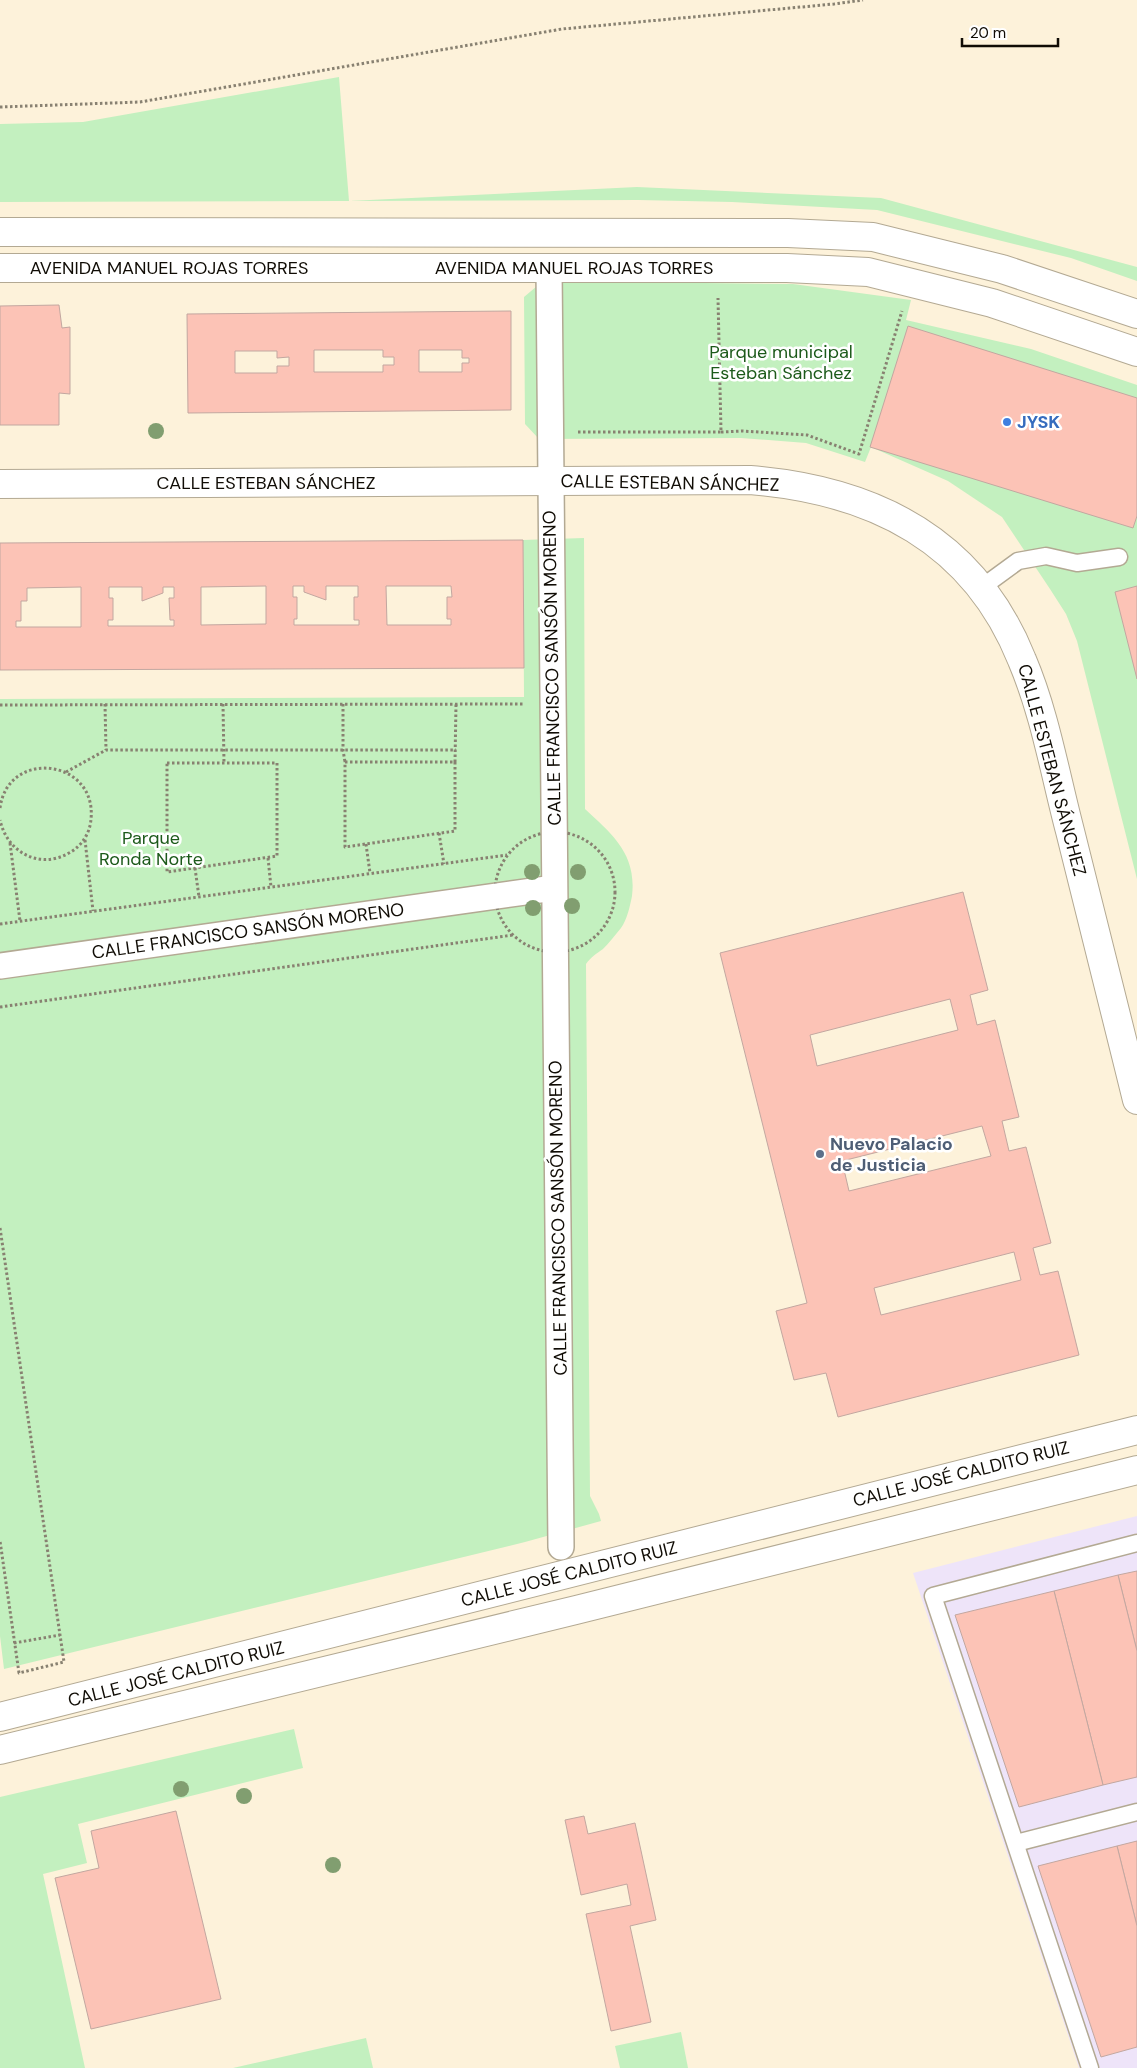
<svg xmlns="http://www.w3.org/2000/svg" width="1137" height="2068" font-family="'DM Sans',sans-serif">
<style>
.industrial{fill:#eee4f9}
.green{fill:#c3f0bf}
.building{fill:#fcc3b6;stroke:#c2a7a0;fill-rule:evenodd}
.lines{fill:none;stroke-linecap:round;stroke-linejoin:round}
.service-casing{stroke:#b3a993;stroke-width:19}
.pedestrian-casing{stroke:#b3a993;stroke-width:28}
.minor-casing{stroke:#b3a993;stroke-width:30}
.secondary-casing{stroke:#b3a993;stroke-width:30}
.path{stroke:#888171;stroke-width:3;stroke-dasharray:2.5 2.5;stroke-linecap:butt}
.service{stroke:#fff;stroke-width:16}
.pedestrian{stroke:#fff;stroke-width:25}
.minor{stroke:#fff;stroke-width:28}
.secondary{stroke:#fff;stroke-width:28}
.tree{fill:#819e70}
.shop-dot{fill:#3f7fe0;stroke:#fff;stroke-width:2}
.service-dot{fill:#5c6f8a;stroke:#fff;stroke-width:2}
.labels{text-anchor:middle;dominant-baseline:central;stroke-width:5;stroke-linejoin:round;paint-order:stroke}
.street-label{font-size:18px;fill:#100c05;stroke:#fff}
.park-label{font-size:18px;fill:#1c5a1a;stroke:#fff}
.shop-label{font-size:18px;font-weight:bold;fill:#366cbe;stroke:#fff;text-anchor:start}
.service-label{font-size:18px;font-weight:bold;fill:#4e5e75;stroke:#fff;text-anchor:start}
</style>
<rect width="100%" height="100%" fill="#fdf2da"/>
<!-- industrial -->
<path class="industrial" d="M1137,1516V2068H1079L913,1573Z"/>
<!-- green -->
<g class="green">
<path d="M339,77L349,201L637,187L881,198L1137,267V281L1071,258L877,210L732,202L638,200L0,202V124L83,122Z"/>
<path d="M543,281L793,284L911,300L906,320L1031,349L1137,385V879L1077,641L1066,614L1050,589L1002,517L948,481L871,447L865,462L806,443L741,438L539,439L525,424L524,297Z"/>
<path d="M584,538L585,809C612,834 637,854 632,896C630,906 627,920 621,928C615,935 609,943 603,949C596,954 591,957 586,964L590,1496L599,1514L601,1521L525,1542L4,1669L0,1636V699L524,697L523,540Z"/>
<path d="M294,1729L303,1768L78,1824L87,1863L43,1874L85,2068H0V1797Z"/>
<path d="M681,2032L688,2068H620L615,2046Z"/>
<path d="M366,2038L373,2068H233Z"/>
</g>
<!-- building -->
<g class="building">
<path d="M59,305L62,328L70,327V394L59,393V425H0V306Z"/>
<path d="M511,311V410L188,413L187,314ZM314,350H383V357H394V365H383V372H314ZM419,350H462V358H469V363H462V372H419ZM235,351H277V358L289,357V366H277V373H235Z"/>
<path d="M908,326L1137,398V516L1133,528L870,447Z"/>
<path d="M523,540L524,668L0,670V543ZM266,586V624L201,625V587ZM293,586H304V592L326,600V586H358V597H354V620H359V625H294V619H297V597H293ZM386,586H451L452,597H447V619H451V625H387ZM81,587V627H16V621H21V601H27V588ZM109,587H142V601L163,593V587H174V598H169L170,620H174V626H108V620H113V598H109Z"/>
<path d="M1137,586V679L1115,592Z"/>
<path d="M963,892L988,990L970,995L977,1025L995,1020L1019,1117L1002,1121L1009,1151L1026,1147L1051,1243L1033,1248L1040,1275L1058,1271L1079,1355L838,1417L826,1373L794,1380L776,1311L807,1303L720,953ZM950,999L958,1030L817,1066L810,1035ZM982,1126L991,1156L849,1191L842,1161ZM1014,1252L1021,1280L881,1315L874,1288Z"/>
<path d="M1137,1571V1651L1118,1575Z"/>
<path d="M1118,1575L1137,1651V1777L1103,1785L1054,1591Z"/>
<path d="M1054,1591L1103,1785L1019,1807L955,1615Z"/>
<path d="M176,1811L221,1999L91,2029L55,1878L99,1868L91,1831Z"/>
<path d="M584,1816L588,1834L635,1823L656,1920L630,1926L651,2022L611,2031L586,1914L631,1905L627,1884L581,1895L565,1820Z"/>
<path d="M1137,1841V1926L1117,1846Z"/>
<path d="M1117,1846L1137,1926V2047L1101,2057L1038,1866Z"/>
</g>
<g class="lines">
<!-- service casing -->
<g class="service-casing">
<g id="service">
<path d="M981,588L1018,561L1046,556L1077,563L1119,557"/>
<path d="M1016,1843L1137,1812"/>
<path d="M1090,2068L933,1596L1137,1543"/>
</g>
</g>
<!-- pedestrian casing -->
<g class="pedestrian-casing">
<g id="pedestrian">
<path d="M549,268L561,1547"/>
<path d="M0,966L554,888"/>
</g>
</g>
<!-- minor casing -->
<g class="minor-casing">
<path id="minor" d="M0,484L750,480C874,490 974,540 1022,660C1045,714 1055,774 1070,831C1092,920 1115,1010 1137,1100"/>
</g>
<!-- secondary casing -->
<g class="secondary-casing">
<g id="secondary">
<path d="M0,232L788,233L873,237L1002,269L1137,314"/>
<path d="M0,268H787L868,272L992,303L1137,352"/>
<path d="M0,1717L1137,1430"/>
<path d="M0,1750L576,1610L1137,1470"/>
</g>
</g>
<!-- path -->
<g class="path">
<path d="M0,107L140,102L562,29L834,4L863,0"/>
<path d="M578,432H721L718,298"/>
<path d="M721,432L742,431L807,435L859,454L902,311"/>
<path d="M105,704L106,750"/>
<path d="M223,704L224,763"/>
<path d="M343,704V750L345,762"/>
<path d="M0,705L524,704"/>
<path d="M345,762H455V831L345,847Z"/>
<path d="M455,762L456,704"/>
<path d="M167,763H277V856L167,872Z"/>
<path d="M66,772L106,750H456"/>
<path d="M0,808C8,748 97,759 91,819C90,833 82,846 69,853C39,870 7,852 0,820"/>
<circle cx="555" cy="892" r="60"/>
<path d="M439,833L444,864"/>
<path d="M85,840L93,911"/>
<path d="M10,843L20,921"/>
<path d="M366,844L370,873"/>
<path d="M268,858L271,887"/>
<path d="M195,868L199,897"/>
<path d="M0,924L507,855"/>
<path d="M0,1007L513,935"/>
<path d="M0,1228L64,1662L19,1673L0,1541"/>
<path d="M14,1643L60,1635"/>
</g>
<!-- service -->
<use href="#service" class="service"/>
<!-- pedestrian -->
<use href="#pedestrian" class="pedestrian"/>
<!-- minor -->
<use href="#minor" class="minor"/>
<!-- secondary -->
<use href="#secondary" class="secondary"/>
</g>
<!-- trees -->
<g class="tree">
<circle cx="156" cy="431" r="8"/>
<circle cx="532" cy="872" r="8"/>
<circle cx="578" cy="872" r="8"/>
<circle cx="572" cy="906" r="8"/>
<circle cx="533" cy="908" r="8"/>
<circle cx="181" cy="1789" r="8"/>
<circle cx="244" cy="1796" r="8"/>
<circle cx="333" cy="1865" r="8"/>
</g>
<!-- markers -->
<circle class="shop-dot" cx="1007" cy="422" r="5"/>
<circle class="service-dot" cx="820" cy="1154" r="5"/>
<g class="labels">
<!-- street labels -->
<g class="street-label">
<text x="169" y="268">AVENIDA MANUEL ROJAS TORRES</text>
<text x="574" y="268">AVENIDA MANUEL ROJAS TORRES</text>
<text x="266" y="483">CALLE ESTEBAN SÁNCHEZ</text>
<text transform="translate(670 483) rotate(1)">CALLE ESTEBAN SÁNCHEZ</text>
<text transform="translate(552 668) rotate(-91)">CALLE FRANCISCO SANSÓN MORENO</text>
<text transform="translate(1052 770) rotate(75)">CALLE ESTEBAN SÁNCHEZ</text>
<text transform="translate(248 931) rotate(-8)">CALLE FRANCISCO SANSÓN MORENO</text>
<text transform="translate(558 1218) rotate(-91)">CALLE FRANCISCO SANSÓN MORENO</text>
<text transform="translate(961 1474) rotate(-14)">CALLE JOSÉ CALDITO RUIZ</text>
<text transform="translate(569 1574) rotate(-14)">CALLE JOSÉ CALDITO RUIZ</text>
<text transform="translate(176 1674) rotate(-14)">CALLE JOSÉ CALDITO RUIZ</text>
</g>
<!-- park labels -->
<g class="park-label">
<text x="781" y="352">Parque municipal<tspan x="781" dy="21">Esteban Sánchez</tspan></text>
<text x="151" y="838">Parque<tspan x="151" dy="21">Ronda Norte</tspan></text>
</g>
<!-- shop labels -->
<g class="shop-label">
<text x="1017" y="422">JYSK</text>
</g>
<!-- service labels -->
<g class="service-label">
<text x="830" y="1144">Nuevo Palacio<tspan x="830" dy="21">de Justicia</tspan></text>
</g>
</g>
<!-- scale -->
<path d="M962 38v8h96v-8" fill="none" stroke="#100c05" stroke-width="2.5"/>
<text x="970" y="38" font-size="15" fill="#100c05" stroke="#ffffff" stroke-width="4" paint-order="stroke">20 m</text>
</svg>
